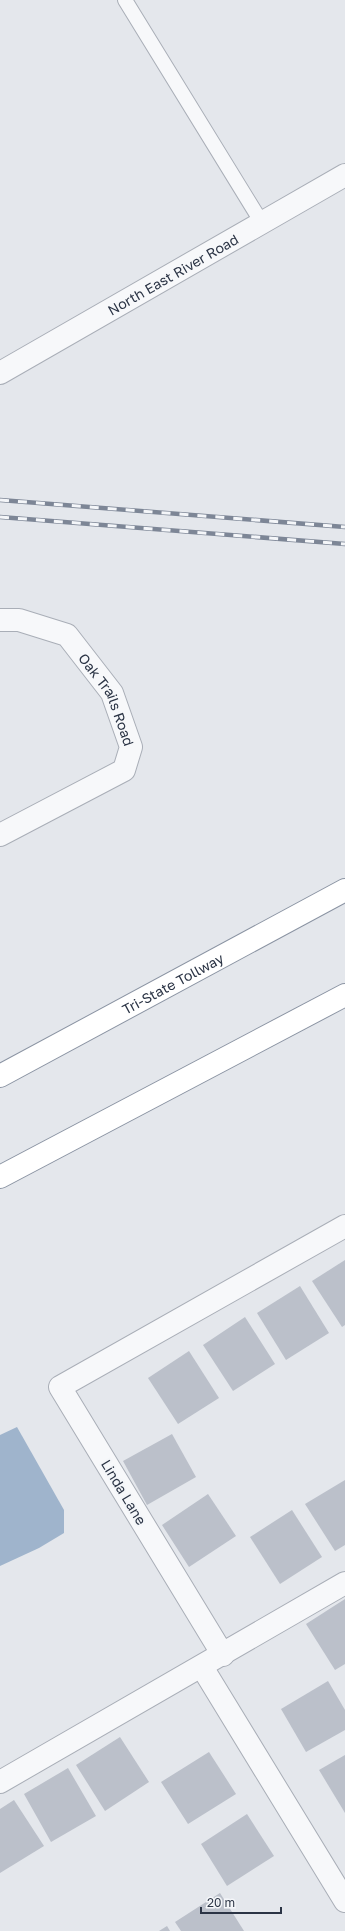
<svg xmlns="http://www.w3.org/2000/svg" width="345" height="1931" font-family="'Golos Text',sans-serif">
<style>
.water{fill:#9fb4cc}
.building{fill:#bbc0ca}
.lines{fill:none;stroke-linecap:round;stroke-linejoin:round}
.service-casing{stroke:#a9aeb7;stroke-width:16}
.minor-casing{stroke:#a9aeb7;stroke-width:24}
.tertiary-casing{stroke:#a9aeb7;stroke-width:24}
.motorway-casing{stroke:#8b94a3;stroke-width:24}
.service{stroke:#f7f8fa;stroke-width:14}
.minor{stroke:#f7f8fa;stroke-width:22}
.tertiary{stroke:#f7f8fa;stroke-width:22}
.motorway{stroke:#fff;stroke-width:22}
.rail-casing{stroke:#7d8696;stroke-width:4.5}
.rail{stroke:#f4f6f9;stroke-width:3;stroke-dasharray:9;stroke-linecap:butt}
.labels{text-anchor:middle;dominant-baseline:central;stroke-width:4;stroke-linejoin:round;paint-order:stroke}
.street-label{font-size:14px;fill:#2b3445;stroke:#f4f6f9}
</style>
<rect width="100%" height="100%" fill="#e4e7ec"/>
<!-- water -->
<path class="water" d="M17,1427L64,1510V1533L39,1548L0,1566V1435Z"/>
<!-- building -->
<g class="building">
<path d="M345,1260V1325L342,1327L312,1281Z"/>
<path d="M300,1286L329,1333L286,1360L257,1313Z"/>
<path d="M245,1317L275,1364L233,1391L203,1345Z"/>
<path d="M189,1351L219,1398L178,1424L148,1378Z"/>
<path d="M172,1434L196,1477L147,1505L123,1461Z"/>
<path d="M345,1480V1545L335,1551L305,1504Z"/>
<path d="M208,1494L236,1536L189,1567L162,1525Z"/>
<path d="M292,1510L322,1557L280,1584L250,1537Z"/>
<path d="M345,1599V1664L335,1670L306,1624Z"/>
<path d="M328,1681L345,1710V1730L306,1752L281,1709Z"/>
<path d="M120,1737L149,1782L105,1811L76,1765Z"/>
<path d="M209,1752L236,1794L188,1824L161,1782Z"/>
<path d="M345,1755V1813L319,1770Z"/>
<path d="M68,1768L96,1816L51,1842L24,1794Z"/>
<path d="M14,1800L44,1846L0,1873V1809Z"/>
<path d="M247,1814L274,1856L227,1886L201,1844Z"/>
<path d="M220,1893L244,1931H181L175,1922Z"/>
<path d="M167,1926L170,1931H159Z"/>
</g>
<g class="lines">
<!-- service casing -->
<g class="service-casing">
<path id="service" d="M125,0L262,223"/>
</g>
<!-- minor casing -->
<g class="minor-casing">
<g id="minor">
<path id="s1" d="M0,620H19L67,635L112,693L131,747L124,770L0,835"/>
<path d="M223,1655L60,1387L345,1226"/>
<path d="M202,1667L345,1901"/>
<path d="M0,1782L345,1583"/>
</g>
</g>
<!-- tertiary casing -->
<g class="tertiary-casing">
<g id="tertiary">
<path id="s2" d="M0,373L345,175"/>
</g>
</g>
<!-- motorway casing -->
<g class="motorway-casing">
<g id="motorway">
<path id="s3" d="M0,1076L345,890"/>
<path d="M0,1177L345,995"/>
</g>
</g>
<!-- service -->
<use href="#service" class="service"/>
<!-- minor -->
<use href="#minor" class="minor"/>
<!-- tertiary -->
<use href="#tertiary" class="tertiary"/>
<!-- motorway -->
<use href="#motorway" class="motorway"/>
<!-- rail casing -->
<g class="rail-casing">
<g id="rail">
<path d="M0,500L345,527"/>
<path d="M0,517L345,544"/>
</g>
</g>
<!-- rail -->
<use href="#rail" class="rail"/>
</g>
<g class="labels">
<!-- street labels -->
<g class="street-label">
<text stroke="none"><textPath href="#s2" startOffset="199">North East River Road</textPath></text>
<text stroke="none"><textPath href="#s1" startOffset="146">Oak Trails Road</textPath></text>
<text stroke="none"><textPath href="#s3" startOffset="196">Tri-State Tollway</textPath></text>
<text transform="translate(124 1492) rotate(59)">Linda Lane</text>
</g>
</g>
<!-- scale -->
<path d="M201 1907v6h80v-6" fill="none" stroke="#2b3445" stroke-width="2"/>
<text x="207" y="1907" font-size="12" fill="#2b3445" stroke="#f4f6f9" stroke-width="3" paint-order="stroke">20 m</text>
</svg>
